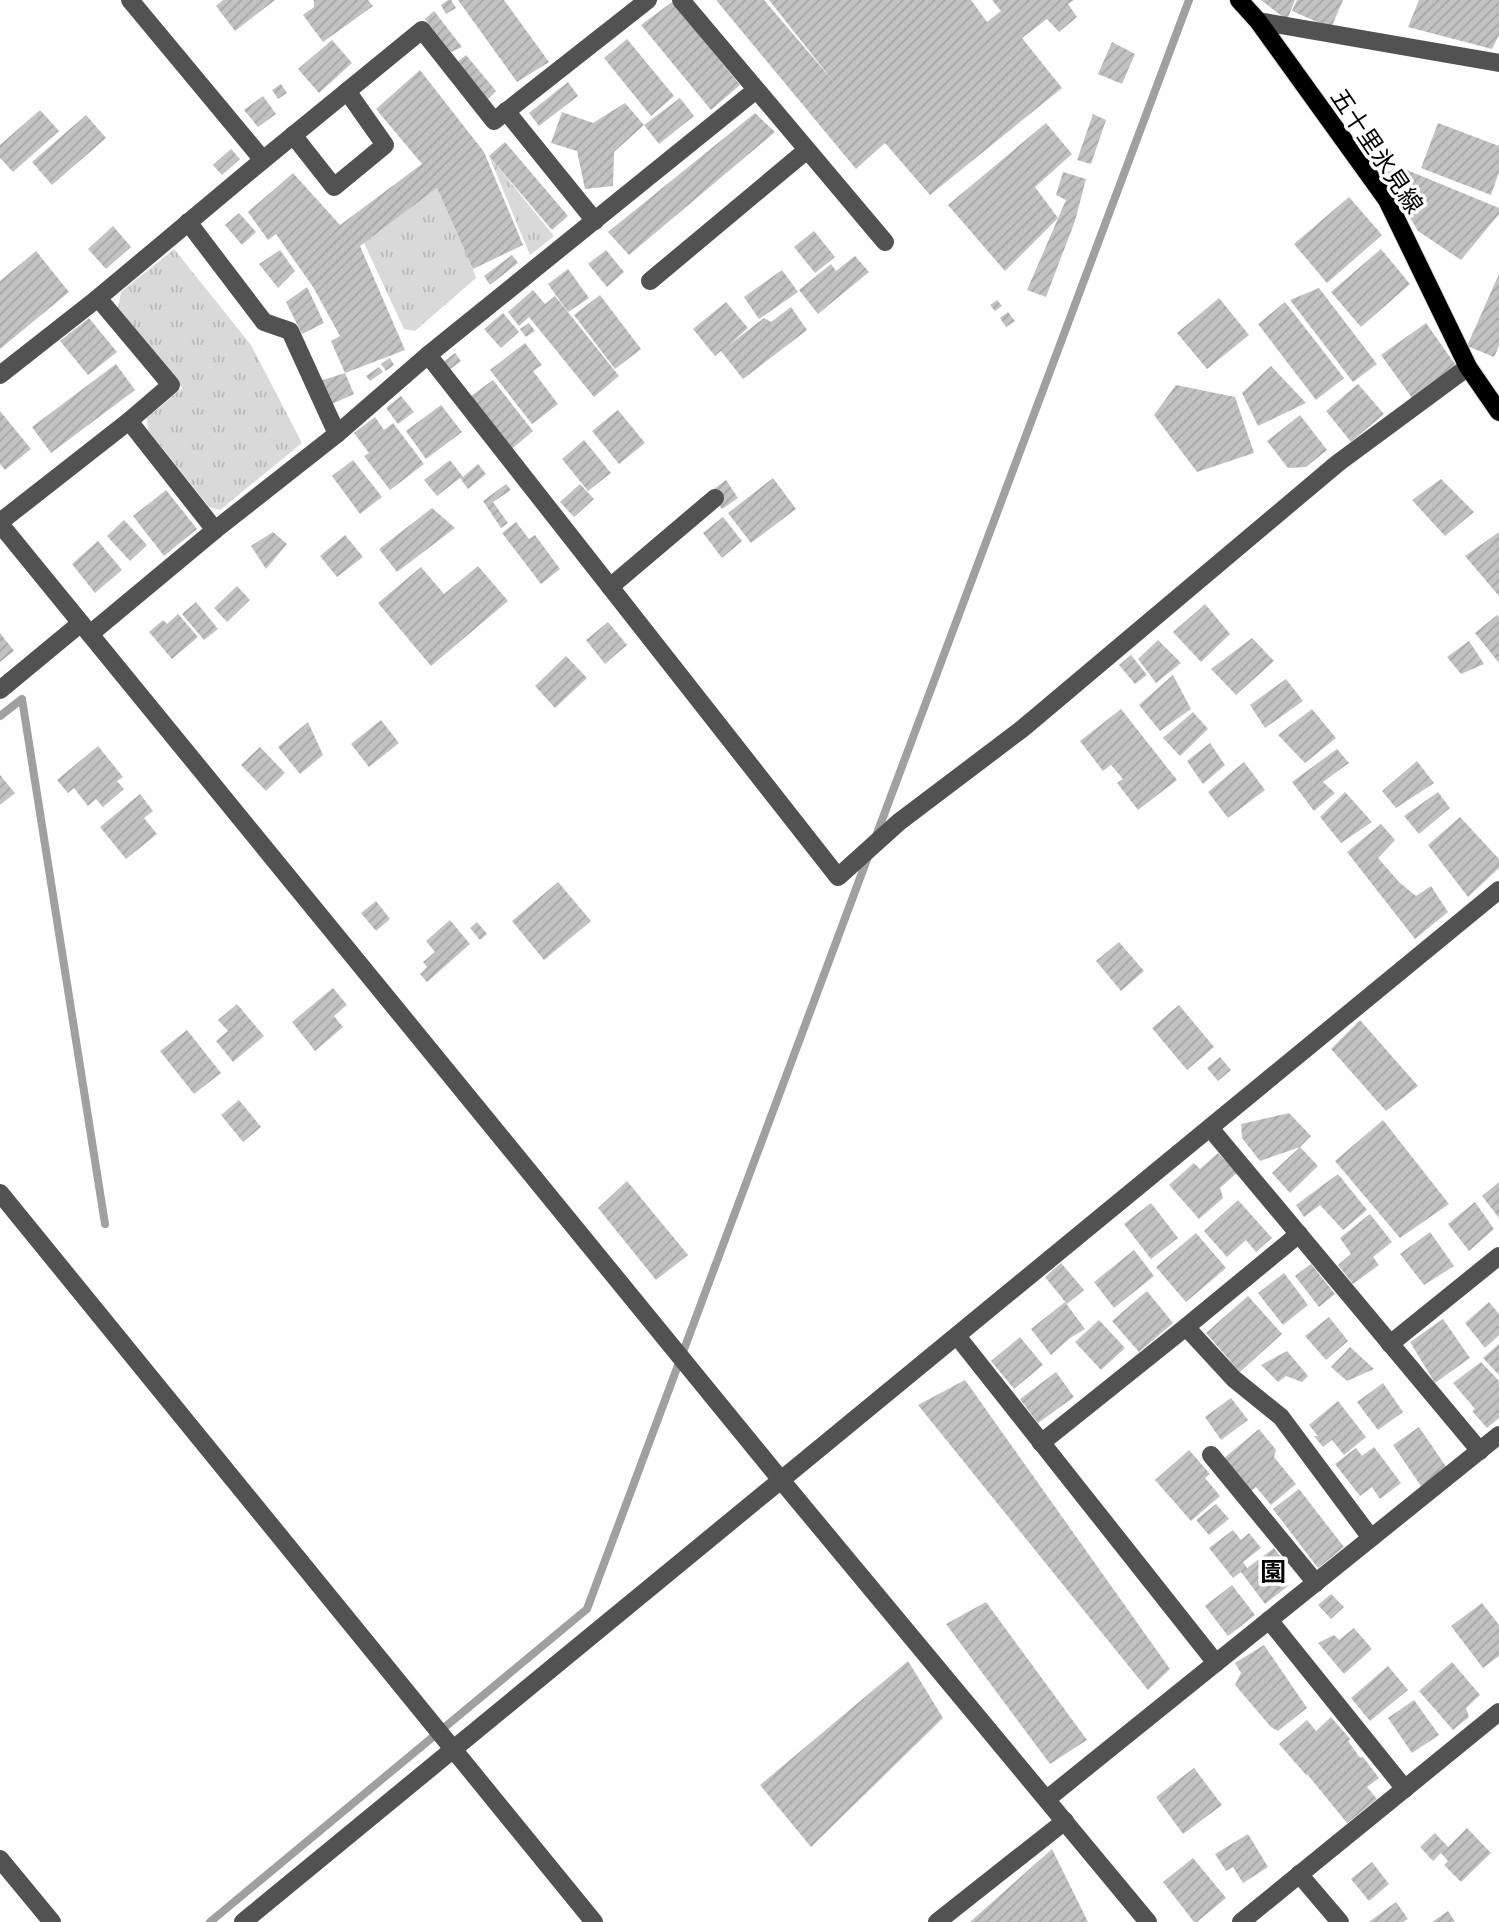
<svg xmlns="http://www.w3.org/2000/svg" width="1499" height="1922" font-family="'PT Sans Narrow','Noto Sans JP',sans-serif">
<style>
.grass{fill:url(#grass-tufts)}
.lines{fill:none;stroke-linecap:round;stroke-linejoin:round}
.stream{stroke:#a0a0a0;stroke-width:8}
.building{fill:url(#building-hatch)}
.major-casing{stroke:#dbdbdb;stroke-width:20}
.minor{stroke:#525252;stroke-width:18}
.major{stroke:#000;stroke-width:18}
.labels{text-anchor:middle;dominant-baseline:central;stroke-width:7;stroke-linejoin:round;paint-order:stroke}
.street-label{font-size:24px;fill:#000;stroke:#fff}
.neighbourhood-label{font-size:26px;font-weight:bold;fill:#000;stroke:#fff}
</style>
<defs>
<pattern id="grass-tufts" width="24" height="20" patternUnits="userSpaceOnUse" patternTransform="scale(1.75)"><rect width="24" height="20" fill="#d9d9d9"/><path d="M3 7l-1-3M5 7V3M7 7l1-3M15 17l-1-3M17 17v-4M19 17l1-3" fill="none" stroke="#b8b8b8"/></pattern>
<pattern id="building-hatch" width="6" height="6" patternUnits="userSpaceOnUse" patternTransform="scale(1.75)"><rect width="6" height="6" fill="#c2c2c2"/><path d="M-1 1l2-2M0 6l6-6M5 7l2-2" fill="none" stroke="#a5a5a5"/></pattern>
</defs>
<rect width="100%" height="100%" fill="#fff"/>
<!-- grass -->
<g class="grass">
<path d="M489,156L554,236L530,255Z"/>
<path d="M437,188L473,269L476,278L415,331L404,329L364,243Z"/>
<path d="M174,249L251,345L302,443L220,510L209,507L148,430L147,418L182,388L118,308L121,292Z"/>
</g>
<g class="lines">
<!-- stream -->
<g class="stream">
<path d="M0,716L22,699L105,1224"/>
<path d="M876,836L1189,0"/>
<path d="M210,1922L587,1609L869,854"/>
</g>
</g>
<!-- building -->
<g class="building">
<path d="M223,0H275L235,31L216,6Z"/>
<path d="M314,0H368L373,6L323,42L303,15L314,7Z"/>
<path d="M448,0H451L456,8L446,14L441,5Z"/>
<path d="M458,0H504L549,62L517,82Z"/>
<path d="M716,0H764L833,81L769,0H971L987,22L1001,11L992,0H1074L1068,4L1077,17L1059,32L1047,19L1022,38L1062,88L930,195L885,143L856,169Z"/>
<path d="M1261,0H1295L1287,20Z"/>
<path d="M1297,0H1343L1331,28L1292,11Z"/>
<path d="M1419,0H1499V35L1492,49L1408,27Z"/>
<path d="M672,2L740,85L711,110L641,25Z"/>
<path d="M434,11L462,47L451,52L425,19Z"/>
<path d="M627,39L674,96L651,116L604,58Z"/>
<path d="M332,40L352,63L319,93L298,69Z"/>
<path d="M1112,42L1135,54L1122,84L1098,74Z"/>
<path d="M466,55L496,91L488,99L457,62Z"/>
<path d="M420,70L484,152L523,245L473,269L437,188L360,246L405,350L345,373L354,394L332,404L320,381L345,373L331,341L340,336L313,287L276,234L268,240L248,212L293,173L340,225L422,164L376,109Z"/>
<path d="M568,82L578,96L539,126L529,113Z"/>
<path d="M281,84L287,93L278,99L272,90Z"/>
<path d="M263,96L276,114L258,127L244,110Z"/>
<path d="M680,98L694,116L659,144L644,125Z"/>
<path d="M625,103L644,125L614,152L613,186L585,189L577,151L551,143L562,112L593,123Z"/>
<path d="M40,110L59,131L13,172L0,158V145Z"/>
<path d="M755,113L775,132L629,255L608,232Z"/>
<path d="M1093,114L1106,120L1091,164L1077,160Z"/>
<path d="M86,115L106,138L52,185L32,162Z"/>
<path d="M1046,123L1072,154L1035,187L1058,218L1005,271L948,205Z"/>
<path d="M1438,123L1499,146V172L1491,195L1421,168Z"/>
<path d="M505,142L568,216L552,230L489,156Z"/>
<path d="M231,149L240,159L222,175L213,165Z"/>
<path d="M1402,168L1499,208V214L1461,260L1418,231L1383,173Z"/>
<path d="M1063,172L1086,179L1075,221L1046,297L1027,290L1066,200L1056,195Z"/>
<path d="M1349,197L1382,235L1327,283L1294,244Z"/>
<path d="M239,213L256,232L242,245L225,225Z"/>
<path d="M113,226L131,247L106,269L88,249Z"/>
<path d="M814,231L835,257L815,273L794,247Z"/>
<path d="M1381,249L1410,284L1361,327L1331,292Z"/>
<path d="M280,250L295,271L278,288L259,264Z"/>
<path d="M606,250L624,272L607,287L588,264Z"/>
<path d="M36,251L69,292L0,349V281Z"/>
<path d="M512,255L518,263L490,285L484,276Z"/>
<path d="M855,256L869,272L818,314L799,290L831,264L836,271Z"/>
<path d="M568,269L589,298L568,312L548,284Z"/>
<path d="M782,270L798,292L759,319L744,297Z"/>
<path d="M1499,274V346L1494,357L1467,346Z"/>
<path d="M307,287L324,323L302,334L286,302Z"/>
<path d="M1319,288L1377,364L1353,382L1290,300Z"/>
<path d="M533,290L545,304L555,296L619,376L594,397L529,317L519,326L508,312Z"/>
<path d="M600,295L641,349L615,369L574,315Z"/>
<path d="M1219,298L1249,335L1207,369L1177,333Z"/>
<path d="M997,300L1002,306L995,311L990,305Z"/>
<path d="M726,302L748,328L729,345L764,318L771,322L791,307L807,330L743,379L721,351L715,356L693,329Z"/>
<path d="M1285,302L1344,378L1316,400L1258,324Z"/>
<path d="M1008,312L1015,321L1006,327L1000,318Z"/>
<path d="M503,313L519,332L501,348L484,329Z"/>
<path d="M89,318L117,352L88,375L60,341Z"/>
<path d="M529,323L535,331L526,337L520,329Z"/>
<path d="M1426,323L1457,367L1412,398L1381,355Z"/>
<path d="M525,343L542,365L533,371L558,404L532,424L490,370Z"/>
<path d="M455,353L461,361L445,373L439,365Z"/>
<path d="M390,358L394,365L386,371L381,364Z"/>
<path d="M116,364L135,390L51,453L32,427Z"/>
<path d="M1271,366L1306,403L1258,426L1242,393Z"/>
<path d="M379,367L383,372L370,381L366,376Z"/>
<path d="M493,380L533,431L507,453L467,399Z"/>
<path d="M1358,384L1384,414L1351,442L1326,411Z"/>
<path d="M1176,385L1235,397L1254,453L1197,472L1154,415Z"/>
<path d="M401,396L414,412L398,424L386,408Z"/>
<path d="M441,405L462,432L426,459L406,431Z"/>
<path d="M618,410L645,443L619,464L592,431Z"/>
<path d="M0,411L31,449L5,470L0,464Z"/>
<path d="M1300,415L1327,450L1306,467L1288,468L1267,441Z"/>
<path d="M375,417L384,430L393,423L424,464L390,490L364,456L369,453L354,433Z"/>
<path d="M584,440L611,473L588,491L562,459Z"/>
<path d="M353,460L382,497L360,514L332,476Z"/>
<path d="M450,460L463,477L478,464L486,474L468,489L460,478L437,496L424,480Z"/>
<path d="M773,478L796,509L751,543L728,513Z"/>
<path d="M1441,479L1474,512L1445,536L1412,500Z"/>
<path d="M726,480L738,498L722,509L710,492Z"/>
<path d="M506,484L511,490L493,502L508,523L501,528L483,501Z"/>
<path d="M580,484L594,499L574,517L560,502Z"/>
<path d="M166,490L197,529L164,556L133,516Z"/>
<path d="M432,508L455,528L397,572L379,549Z"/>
<path d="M723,517L742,541L722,558L703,533Z"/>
<path d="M124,520L147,545L130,561L107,536Z"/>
<path d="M516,522L529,539L535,535L560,569L541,584L502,533Z"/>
<path d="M273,532L287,544L266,569L251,546Z"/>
<path d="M1499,532V596L1465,556Z"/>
<path d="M345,535L363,557L337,577L320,556Z"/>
<path d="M98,541L122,570L95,593L72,564Z"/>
<path d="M478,566L508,601L431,666L378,603L421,567L444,594Z"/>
<path d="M237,586L250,600L227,622L214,608Z"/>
<path d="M196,602L218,629L204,640L182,614Z"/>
<path d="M1205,604L1230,634L1201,662L1173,632Z"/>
<path d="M178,614L198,637L172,659L149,632L163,620L167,624Z"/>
<path d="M1497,615L1499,617V663L1475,633Z"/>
<path d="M608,622L627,645L605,664L586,640Z"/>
<path d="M0,633L14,651L0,662Z"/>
<path d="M1252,638L1274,661L1236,695L1211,669Z"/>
<path d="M1158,640L1181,663L1156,683L1138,659Z"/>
<path d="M1469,641L1484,664L1461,674L1447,657Z"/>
<path d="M1131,655L1147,675L1135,684L1119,665Z"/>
<path d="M566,656L587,678L555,708L535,686Z"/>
<path d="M1173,675L1191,709L1160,731L1139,705Z"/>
<path d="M1286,679L1303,701L1265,728L1250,705Z"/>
<path d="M1121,709L1177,780L1138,810L1117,783L1123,779L1111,765L1103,771L1080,741Z"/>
<path d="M1312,709L1336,738L1305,763L1278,735Z"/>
<path d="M1193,712L1208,729L1180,756L1163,738Z"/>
<path d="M381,720L399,743L369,767L351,744Z"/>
<path d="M308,722L323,755L300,774L278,747Z"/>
<path d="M1210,743L1225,765L1203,784L1187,761Z"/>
<path d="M98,746L123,777L117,781L124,789L103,807L96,799L88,806L74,788L68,793L57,780Z"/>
<path d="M260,747L285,773L266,791L241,765Z"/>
<path d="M1337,749L1349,763L1323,782L1335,793L1314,811L1292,782Z"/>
<path d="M1417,761L1434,783L1396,808L1382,791Z"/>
<path d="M1244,762L1265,790L1228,818L1208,792Z"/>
<path d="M0,775L15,793L0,805Z"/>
<path d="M1345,792L1372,822L1341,843L1320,817Z"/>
<path d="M1438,792L1450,808L1419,834L1404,816Z"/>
<path d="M140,794L153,811L144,818L157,834L126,859L100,827Z"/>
<path d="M1460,817L1499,859V868L1468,897L1428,845Z"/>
<path d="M1381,824L1395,840L1378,858L1399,882L1416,896L1431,886L1448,912L1415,939L1347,852Z"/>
<path d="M558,882L591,921L544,960L512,921Z"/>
<path d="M376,901L390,919L376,931L361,913Z"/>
<path d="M450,920L470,944L427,982L420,974L427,967L423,962L435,952L426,941Z"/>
<path d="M477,922L487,934L480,940L470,928Z"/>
<path d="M1119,942L1144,971L1121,991L1096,961Z"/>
<path d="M333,988L347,1005L334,1016L343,1027L315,1051L292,1022Z"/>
<path d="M237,1004L264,1036L233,1062L216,1041L228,1031L218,1020Z"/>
<path d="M1179,1005L1214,1047L1187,1070L1152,1028Z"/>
<path d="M1360,1020L1418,1086L1386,1111L1331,1049Z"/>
<path d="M187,1030L221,1073L194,1094L160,1051Z"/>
<path d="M1220,1057L1231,1070L1218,1081L1207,1068Z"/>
<path d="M239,1100L261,1127L243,1142L221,1115Z"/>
<path d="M1289,1113L1311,1136L1300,1147L1260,1161L1242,1138L1241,1124Z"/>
<path d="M1383,1120L1449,1204L1400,1238L1335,1161Z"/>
<path d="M1300,1147L1318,1166L1290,1193L1272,1173Z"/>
<path d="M1218,1153L1237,1173L1220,1188L1223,1198L1199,1219L1169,1185L1194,1163L1200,1169Z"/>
<path d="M1338,1174L1367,1210L1343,1230L1320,1205L1304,1217L1296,1205Z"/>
<path d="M627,1181L688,1255L656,1280L598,1208Z"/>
<path d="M1499,1182V1218L1482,1196Z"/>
<path d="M1238,1200L1272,1238L1256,1252L1246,1240L1227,1257L1204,1231Z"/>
<path d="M1475,1202L1494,1229L1469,1251L1448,1224Z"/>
<path d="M1151,1203L1178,1238L1151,1259L1124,1224Z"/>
<path d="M1370,1214L1392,1242L1373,1257L1379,1265L1353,1284L1338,1265L1351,1254L1340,1238Z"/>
<path d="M1430,1232L1454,1266L1424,1285L1400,1254Z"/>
<path d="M1196,1233L1226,1268L1186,1302L1156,1267Z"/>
<path d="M1134,1250L1154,1276L1114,1308L1094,1282Z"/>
<path d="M1061,1263L1084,1290L1067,1304L1045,1277Z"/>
<path d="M1311,1264L1335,1294L1319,1307L1295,1276Z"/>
<path d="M1284,1273L1308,1305L1283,1325L1258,1293Z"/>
<path d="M1147,1291L1173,1323L1139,1352L1112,1321Z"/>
<path d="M1248,1296L1282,1334L1240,1372L1206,1333Z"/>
<path d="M1065,1302L1085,1329L1070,1338L1051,1355L1031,1329Z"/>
<path d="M1489,1302L1499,1314V1335L1485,1348L1465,1323Z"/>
<path d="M1329,1317L1348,1341L1326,1360L1305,1336Z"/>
<path d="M1443,1319L1470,1358L1435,1383L1410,1342Z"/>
<path d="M1099,1320L1125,1348L1101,1370L1075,1342Z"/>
<path d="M1020,1337L1043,1365L1014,1389L991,1361Z"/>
<path d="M1499,1344V1375L1483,1358Z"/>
<path d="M1350,1347L1374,1369L1347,1381L1331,1367Z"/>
<path d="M1287,1351L1308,1376L1302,1382L1286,1376L1278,1382L1261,1365Z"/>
<path d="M1481,1362L1499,1381V1418L1487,1428L1472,1411L1475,1409L1453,1383Z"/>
<path d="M1056,1372L1074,1397L1038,1423L1020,1399Z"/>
<path d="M965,1380L1170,1669L1148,1690L918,1405Z"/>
<path d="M1383,1383L1403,1412L1378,1430L1357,1402Z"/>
<path d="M1231,1398L1248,1420L1221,1440L1205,1417Z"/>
<path d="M1338,1401L1366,1437L1344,1455L1332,1440L1323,1447L1314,1436H1318L1309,1425Z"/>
<path d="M1419,1427L1447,1468L1421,1486L1393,1445Z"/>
<path d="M1259,1429L1276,1450L1274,1457L1296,1484L1271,1505L1256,1487L1250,1492L1223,1459Z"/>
<path d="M1374,1447L1401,1483L1380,1499L1372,1487L1360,1496L1335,1464L1356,1448L1362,1456Z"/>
<path d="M1189,1450L1210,1474L1205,1478L1220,1496L1191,1521L1155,1480Z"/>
<path d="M1299,1489L1344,1547L1318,1568L1273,1509Z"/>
<path d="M1216,1504L1229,1519L1209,1535L1196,1520Z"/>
<path d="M1233,1530L1241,1540L1249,1533L1261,1548L1243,1562L1247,1568L1274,1548L1288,1567L1279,1573L1288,1586L1265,1604L1241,1572L1233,1578L1209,1548Z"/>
<path d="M1232,1585L1255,1615L1228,1636L1205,1606Z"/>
<path d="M1331,1594L1344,1607L1331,1619L1318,1605Z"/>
<path d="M986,1602L1087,1740L1050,1764L946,1624Z"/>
<path d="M1482,1603L1499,1625V1656L1483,1668L1451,1626Z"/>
<path d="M1354,1628L1372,1649L1344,1674L1318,1643L1334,1635L1339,1640Z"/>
<path d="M1264,1645L1307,1708L1278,1731L1271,1727L1235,1685L1241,1673L1235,1663Z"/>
<path d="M908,1661L943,1718L811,1847L760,1785Z"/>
<path d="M1452,1662L1480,1695L1466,1708L1469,1717L1453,1730L1419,1691Z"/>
<path d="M1388,1666L1408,1690L1370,1721L1351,1698Z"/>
<path d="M1414,1700L1439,1735L1412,1753L1388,1718Z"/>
<path d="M1331,1717L1350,1739L1348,1741L1360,1758L1363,1757L1379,1778L1367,1787L1377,1799L1347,1823L1307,1774V1776L1279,1744L1307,1720L1316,1731Z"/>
<path d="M1194,1768L1222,1805L1183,1834L1156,1797Z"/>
<path d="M1467,1828L1491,1853L1461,1882L1444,1865L1448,1861L1441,1853L1433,1861L1420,1847L1435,1833L1448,1847Z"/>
<path d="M1248,1834L1268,1867L1243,1883L1233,1867L1226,1871L1215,1854Z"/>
<path d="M1052,1849L1088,1922H970Z"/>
<path d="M1193,1858L1226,1898L1197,1922H1194L1163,1882Z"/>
<path d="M1372,1862L1389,1884L1369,1901L1351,1879Z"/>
<path d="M1396,1902L1408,1919L1403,1922H1369Z"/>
<path d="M1448,1911L1455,1922H1432Z"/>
</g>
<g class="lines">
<!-- major casing -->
<g class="major-casing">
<path id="major" d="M1239,0L1258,21L1387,200L1468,367L1499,412"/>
</g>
<!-- minor -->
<g class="minor">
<path d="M130,0L263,160"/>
<path d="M681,0L885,242"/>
<path d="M1258,21L1499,63"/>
<path d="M506,111L595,221"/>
<path d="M293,135L334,187L385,145L347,91"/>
<path d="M188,222L264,322L290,331L337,434"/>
<path d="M650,281L807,150"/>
<path d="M428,355L838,877L899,822L1022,729L1338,463L1468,367"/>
<path d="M0,375L98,298"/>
<path d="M129,421L215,530"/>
<path d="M0,522L129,421L171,385L98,298L263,160L422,30L494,121L648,0"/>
<path d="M0,524L781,1480L1148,1922"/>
<path d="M610,587L715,498"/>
<path d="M90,634L215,530L337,434L428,355L756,90"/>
<path d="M0,690L81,623"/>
<path d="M1210,1128L1480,1451"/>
<path d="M0,1193L594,1922"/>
<path d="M1299,1234L1186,1327L1234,1379L1281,1417L1371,1538"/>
<path d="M957,1336L1216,1663"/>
<path d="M1390,1344L1499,1256"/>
<path d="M1041,1443L1186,1327"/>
<path d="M1211,1455L1316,1583"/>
<path d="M1269,1620L1405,1789"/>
<path d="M1047,1799L1499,1435"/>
<path d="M0,1859L52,1922"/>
<path d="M1299,1874L1340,1922"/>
<path d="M243,1922L1499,890"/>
<path d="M937,1922L1065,1821"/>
<path d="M1241,1922L1499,1712"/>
</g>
<!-- major -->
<use href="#major" class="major"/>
</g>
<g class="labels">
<!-- street labels -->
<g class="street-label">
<text transform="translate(1377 151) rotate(56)">五十里氷見線</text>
</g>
<!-- neighbourhood labels -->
<g class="neighbourhood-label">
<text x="1273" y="1571">園</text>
</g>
</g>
</svg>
